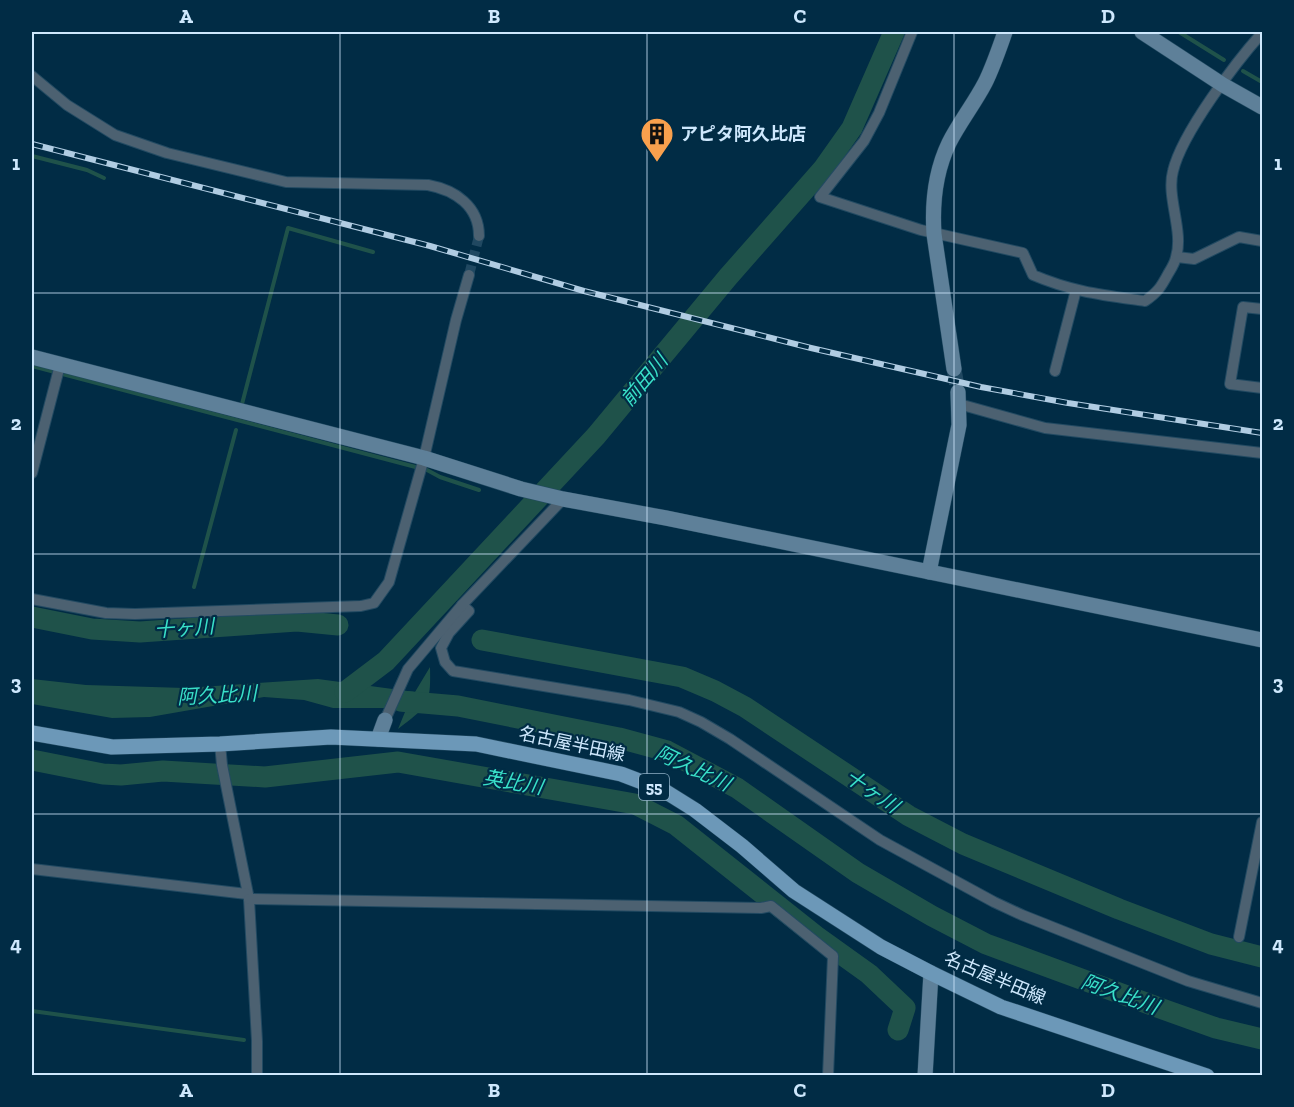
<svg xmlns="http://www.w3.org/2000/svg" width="1294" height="1107" font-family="'Zilla Slab','Noto Sans JP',serif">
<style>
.water{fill:#1f524a}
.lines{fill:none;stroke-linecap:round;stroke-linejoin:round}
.stream{stroke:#1f524a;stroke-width:4}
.river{stroke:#1f524a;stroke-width:21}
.street-tunnel{stroke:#204861;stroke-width:10;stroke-dasharray:10 5;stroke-linecap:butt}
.secondary-tunnel{stroke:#204861;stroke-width:15;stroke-dasharray:15 8;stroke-linecap:butt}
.street-casing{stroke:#224a62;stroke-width:12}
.secondary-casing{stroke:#224a62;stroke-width:16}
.primary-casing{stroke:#224a62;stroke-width:16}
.street{stroke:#4c6171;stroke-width:10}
.secondary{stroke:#5e8099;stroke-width:15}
.primary{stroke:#6c98b8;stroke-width:15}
.rail-casing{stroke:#b0cce2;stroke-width:6}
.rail{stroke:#012c45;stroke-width:4;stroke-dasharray:11;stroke-linecap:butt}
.grid{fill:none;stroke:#cee8fd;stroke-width:1.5;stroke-opacity:0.55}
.labels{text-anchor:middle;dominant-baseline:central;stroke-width:4.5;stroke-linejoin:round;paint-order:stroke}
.shield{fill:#012c45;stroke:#90b0c6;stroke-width:1.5}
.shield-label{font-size:16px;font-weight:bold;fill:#cee8fd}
.poi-label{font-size:18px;font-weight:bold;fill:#cee8fd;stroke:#012c45;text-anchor:start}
.street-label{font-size:18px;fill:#cee8fd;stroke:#012c45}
.water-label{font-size:20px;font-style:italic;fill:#39e0c8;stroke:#012c45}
.neatline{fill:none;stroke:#cee8fd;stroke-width:2}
.grid-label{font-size:20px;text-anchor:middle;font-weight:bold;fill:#cee8fd}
</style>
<rect width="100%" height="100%" fill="#012c45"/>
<!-- water -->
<path class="water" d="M430,667C431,706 428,706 398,729L405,712L387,708H333L304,700L264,697L150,717L112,718L32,704V679L86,685L185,688L318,679L415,692Z"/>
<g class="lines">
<!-- stream -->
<g class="stream">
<path d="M1179,32L1224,60"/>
<path d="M1243,71L1262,82"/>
<path d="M32,156L87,170L104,178"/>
<path d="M32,366L427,470L440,477L479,490"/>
<path d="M242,404L288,228L373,252"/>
<path d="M194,587L236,430"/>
<path d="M32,1011L244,1040"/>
</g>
<!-- river -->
<g class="river">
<path d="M32,617L92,629L140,632L297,621L338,625"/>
<path d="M482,640L682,677L715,691L745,707L909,816L963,844L1119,909L1211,944L1262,957"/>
<path d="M345,692L386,661L596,436L728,277L823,169L852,128L894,32"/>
<path d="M400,701L458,706L619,738L667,751L737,788L858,873L932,916L986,944L1168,1011L1216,1028L1262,1039"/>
<path d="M32,760L103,774L121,775L163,771L265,777L398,762L635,804L676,825L816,936L869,974L905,1008L898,1030"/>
</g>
<!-- street-tunnel -->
<path class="street-tunnel" d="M469,275L479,236"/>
<!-- secondary-tunnel -->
<path class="secondary-tunnel" d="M954,369L958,392"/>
<!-- street casing -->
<g class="street-casing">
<g id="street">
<path d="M912,32L879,113L864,141L820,197L921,230L1023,253L1033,275C1073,292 1103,295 1145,301C1158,292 1161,287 1168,274C1171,269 1175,263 1176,257C1184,231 1166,197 1173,171C1182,133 1236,62 1262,33"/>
<path d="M32,76L67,105L115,135L167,153L286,182L428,185C455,190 479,206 479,236"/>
<path d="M1177,257L1194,259L1239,237L1262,241"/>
<path d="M1262,309L1243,307L1230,384L1262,388"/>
<path d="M1055,371L1076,290"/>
<path d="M959,404L1045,428L1262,453"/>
<path d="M32,473L60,365"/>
<path d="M32,599L106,613L135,614L361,606L374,603L389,582L424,458L456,320L469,275"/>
<path d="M462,605L469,611L449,633L441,648L445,662L453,671L629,700L679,712L701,722L730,739L880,840L994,902L1022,915L1188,981L1262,1003"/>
<path d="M385,720L408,669L462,605L563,499"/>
<path d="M220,744L222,765L249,899L257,1041V1076"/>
<path d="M32,869L247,894"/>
<path d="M249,899L761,908L771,906L833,956L828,1076"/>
<path d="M1239,937L1262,822"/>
</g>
</g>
<!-- secondary casing -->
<g class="secondary-casing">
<g id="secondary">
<path d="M1142,32L1223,85L1262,107"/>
<path d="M32,357L424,458L521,489L563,499L666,518L1262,640"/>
<path d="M954,369L934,234C932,203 935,172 949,143C959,123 974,104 985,83C993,67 999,49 1005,32"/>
<path d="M929,572L959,425L958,392"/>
<path d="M378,739L385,720"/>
<path d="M925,1076L931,973"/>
</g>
</g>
<!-- primary casing -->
<g class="primary-casing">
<path id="primary" d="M32,733L112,747L220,744L331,737L476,744L621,774L663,790L695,810L742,846L794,891L881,947L931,973L1001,1007L1207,1076"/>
</g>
<!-- street -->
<use href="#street" class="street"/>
<!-- secondary -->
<use href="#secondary" class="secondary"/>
<!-- primary -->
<use href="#primary" class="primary"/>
<!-- rail casing -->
<g class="rail-casing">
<path id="rail" d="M32,144L430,246L584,291L811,348L981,387L1068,403L1262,433"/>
</g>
<!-- rail -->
<use href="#rail" class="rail"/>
</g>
<!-- grid -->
<path class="grid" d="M340,32V1076M647,32V1076M954,32V1076M32,293H1262M32,554H1262M32,814H1262"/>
<!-- icons -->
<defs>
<g id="building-pin" transform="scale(1.725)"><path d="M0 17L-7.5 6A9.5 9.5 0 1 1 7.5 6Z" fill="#f9a04d" stroke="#012c45"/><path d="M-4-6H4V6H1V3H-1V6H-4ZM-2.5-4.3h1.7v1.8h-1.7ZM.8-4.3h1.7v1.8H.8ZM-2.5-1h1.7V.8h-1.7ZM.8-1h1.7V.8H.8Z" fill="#111"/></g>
</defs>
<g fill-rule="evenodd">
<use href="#building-pin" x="657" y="134"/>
</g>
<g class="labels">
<!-- shield labels -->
<rect class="shield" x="639" y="774" width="30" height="26" rx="4.5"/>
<g class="shield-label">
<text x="654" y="787">55</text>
</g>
<!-- poi labels -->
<g class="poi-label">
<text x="680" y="134">アピタ阿久比店</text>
</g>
<!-- street labels -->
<g class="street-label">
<text transform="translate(572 744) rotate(12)">名古屋半田線</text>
<text transform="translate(995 978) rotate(23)">名古屋半田線</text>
</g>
<!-- water labels -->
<g class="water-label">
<text transform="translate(644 380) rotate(-50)">前田川</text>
<text transform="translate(184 628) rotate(-4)">十ヶ川</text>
<text transform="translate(217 695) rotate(-3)">阿久比川</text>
<text transform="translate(693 768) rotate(25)">阿久比川</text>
<text transform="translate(513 782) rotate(10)">英比川</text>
<text transform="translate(872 791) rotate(34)">十ヶ川</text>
<text transform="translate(1120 994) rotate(20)">阿久比川</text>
</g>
</g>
<!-- border -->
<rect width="1294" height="1107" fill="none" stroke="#012c45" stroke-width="66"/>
<rect x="33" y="33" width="1228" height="1041" class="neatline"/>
<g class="grid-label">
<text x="186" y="23">A</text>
<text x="494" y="23">B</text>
<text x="800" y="23">C</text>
<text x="1108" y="23">D</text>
<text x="16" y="170">1</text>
<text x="1278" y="170">1</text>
<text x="16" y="430">2</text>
<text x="1278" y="430">2</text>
<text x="16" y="690">3</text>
<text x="1278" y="690">3</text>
<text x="16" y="951">4</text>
<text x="1278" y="951">4</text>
<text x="186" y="1097">A</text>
<text x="494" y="1097">B</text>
<text x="800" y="1097">C</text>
<text x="1108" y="1097">D</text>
</g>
</svg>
